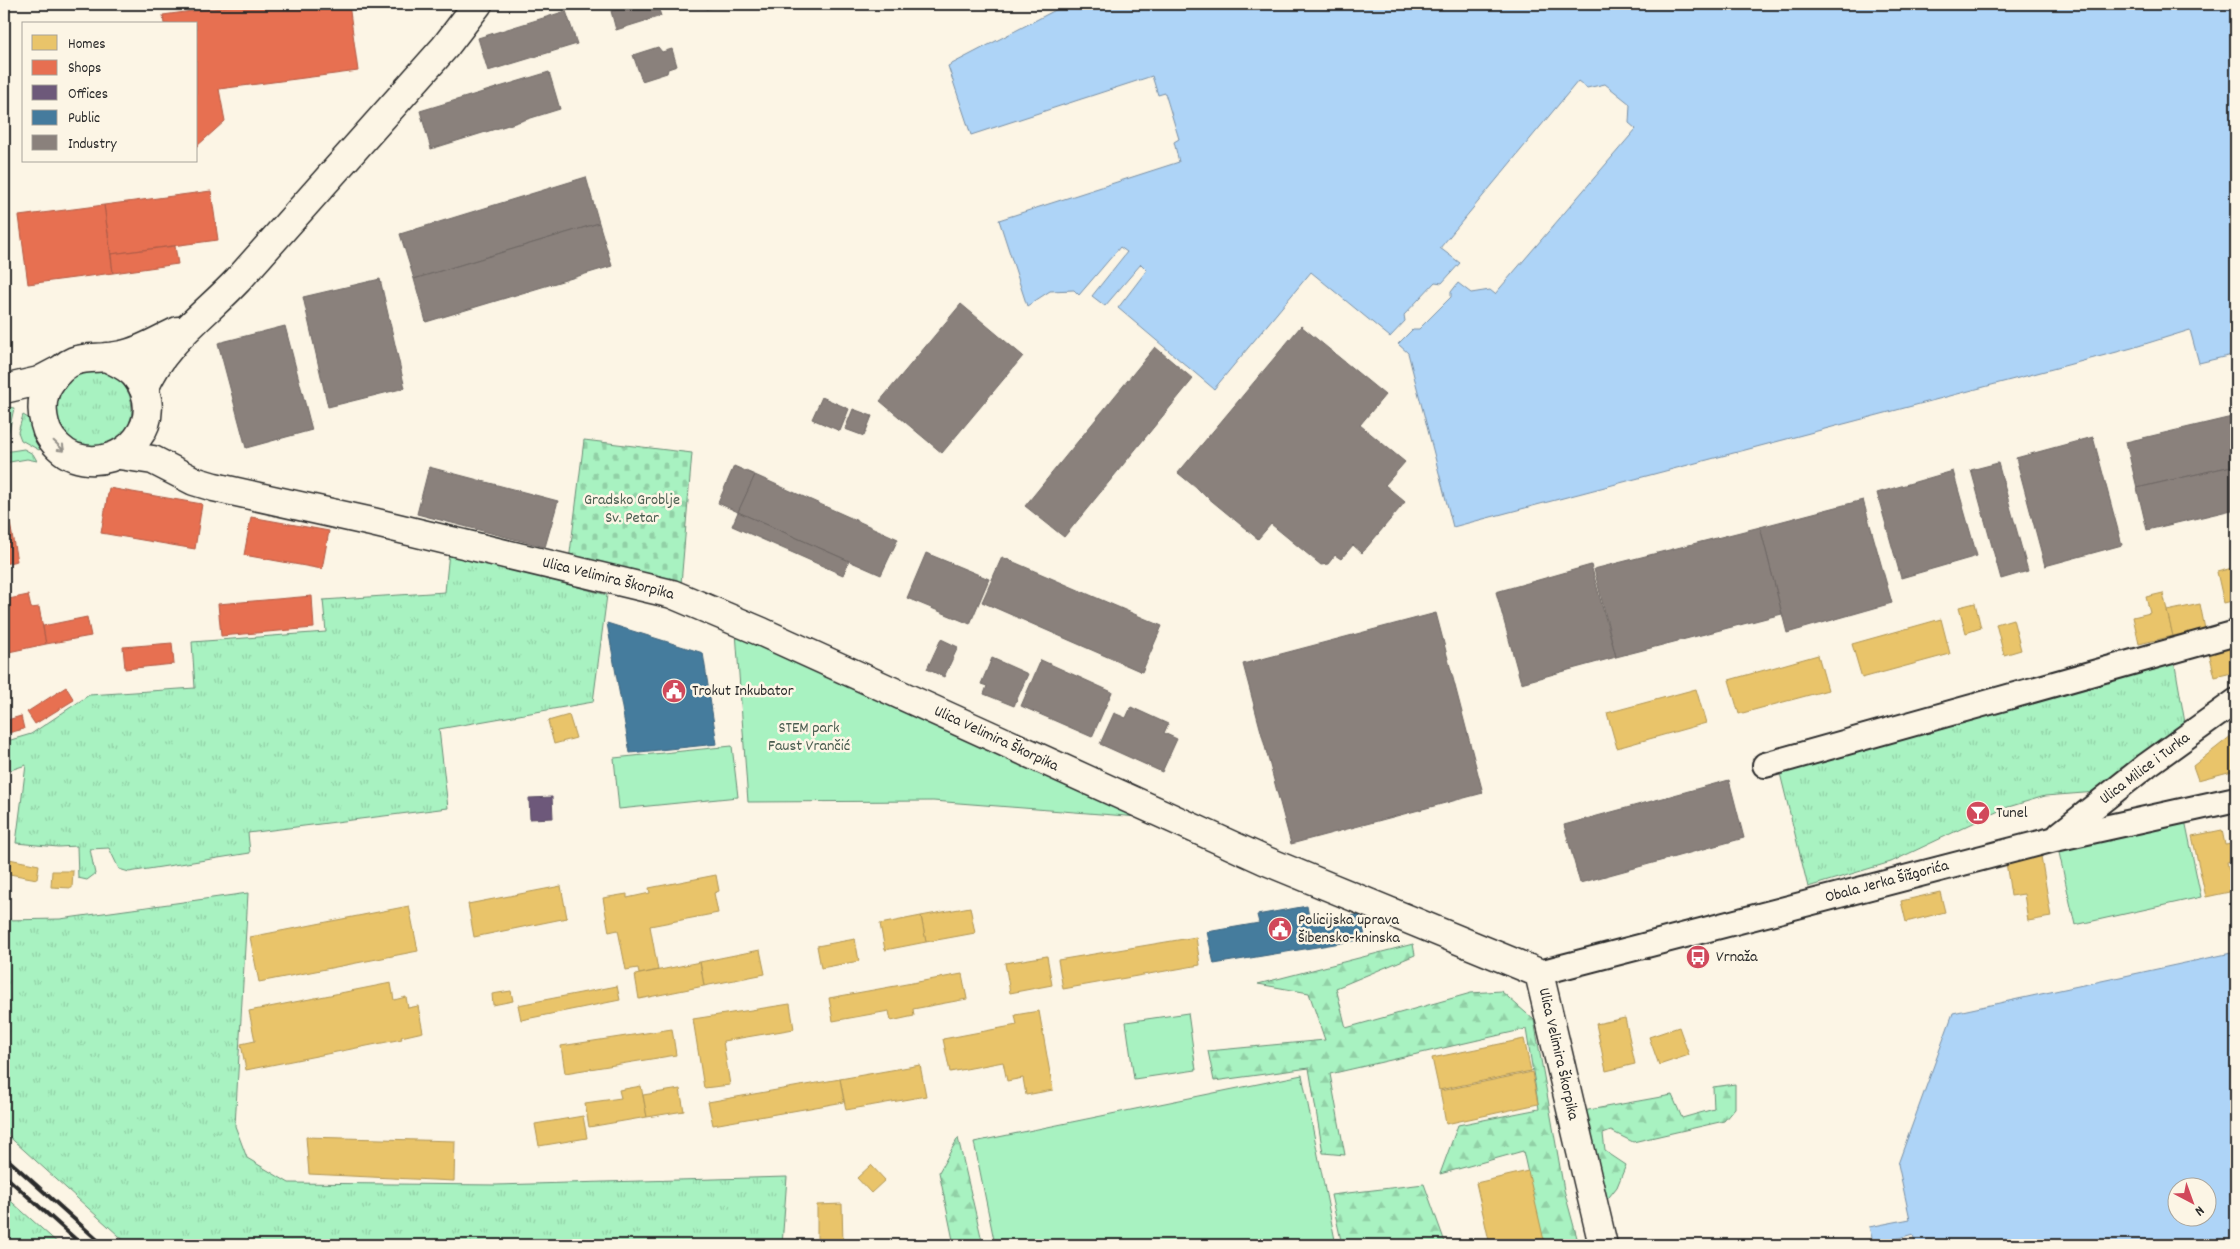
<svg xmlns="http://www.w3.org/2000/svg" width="2240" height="1249" font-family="Dekko,sans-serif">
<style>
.grass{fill:url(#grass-tufts);stroke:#6a8e76}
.forest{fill:url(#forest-firs);stroke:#6a8e76}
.cemetery{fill:url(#cemetery-stones);stroke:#6a8e76}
.green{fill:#a8f2c1;stroke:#6a8e76}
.water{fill:#aed4f7;stroke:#7a90a5;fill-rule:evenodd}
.homes{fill:#e9c46a;stroke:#b09657}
.shops{fill:#e76f51;stroke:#af5b46}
.offices{fill:#6d597a;stroke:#594b62}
.public{fill:#457b9d;stroke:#3d637b}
.industry{fill:#8a817c;stroke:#6e6764}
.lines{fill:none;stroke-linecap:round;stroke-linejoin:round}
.street-casing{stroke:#2b2b2b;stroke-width:28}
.secondary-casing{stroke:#2b2b2b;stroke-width:31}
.street{stroke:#fcf5e5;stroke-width:24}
.secondary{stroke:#fcf5e5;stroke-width:28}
.rail{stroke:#2b2b2b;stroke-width:4}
.oneway{stroke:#949088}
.labels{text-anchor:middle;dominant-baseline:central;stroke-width:5;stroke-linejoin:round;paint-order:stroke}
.park-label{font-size:16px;fill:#4a5d50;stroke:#fcf5e5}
.street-label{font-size:16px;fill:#2b2b2b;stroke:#fcf5e5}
.poi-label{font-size:16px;fill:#2b2b2b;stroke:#fcf5e5;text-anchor:start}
</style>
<defs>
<pattern id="grass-tufts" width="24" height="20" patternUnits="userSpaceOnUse" patternTransform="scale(1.25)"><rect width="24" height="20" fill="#a8f2c1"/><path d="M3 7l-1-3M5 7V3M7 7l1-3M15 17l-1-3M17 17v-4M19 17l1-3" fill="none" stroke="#91d0a6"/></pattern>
<pattern id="forest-firs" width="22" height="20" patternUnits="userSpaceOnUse" patternTransform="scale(1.25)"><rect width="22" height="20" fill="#a8f2c1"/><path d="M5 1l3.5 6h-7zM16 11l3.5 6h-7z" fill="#91d0a6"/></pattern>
<pattern id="cemetery-stones" width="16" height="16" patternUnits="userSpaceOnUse" patternTransform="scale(1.25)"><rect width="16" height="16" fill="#a8f2c1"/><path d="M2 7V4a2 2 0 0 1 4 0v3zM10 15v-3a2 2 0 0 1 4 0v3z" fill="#91d0a6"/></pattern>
</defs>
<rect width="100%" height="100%" fill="#fcf5e5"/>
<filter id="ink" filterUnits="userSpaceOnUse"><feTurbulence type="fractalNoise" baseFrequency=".02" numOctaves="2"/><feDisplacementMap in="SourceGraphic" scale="10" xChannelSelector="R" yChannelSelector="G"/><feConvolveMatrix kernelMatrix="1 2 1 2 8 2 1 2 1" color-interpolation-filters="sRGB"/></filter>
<g filter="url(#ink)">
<!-- grass -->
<g class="grass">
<circle cx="94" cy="409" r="38"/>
<path d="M4,406L14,408L9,431L4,441Z"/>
<path d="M23,415L30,419L46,444L39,450L21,440L18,432Z"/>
<path d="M24,449L33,454L37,461L27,459L4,463V452Z"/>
<path d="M449,552L607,595L593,702L439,729L448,808L248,833L250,853L129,872L119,869L109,848L90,849L95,874L87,880L78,878L77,846L58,847L16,843L26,765L4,772V742L31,734L89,695L195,688L192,642L326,632L323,600L445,592Z"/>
<path d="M2174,660L2185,723L2097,792L2045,796L2005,808L1891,862L1808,887L1778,765Z"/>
<path d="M248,893L235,1126L247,1158L289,1183L496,1185L787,1177L782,1245H129L4,1132V920L60,919Z"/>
<path d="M4,1195L60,1245H4Z"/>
</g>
<!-- forest -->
<g class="forest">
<path d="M1413,944L1415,955L1336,988L1346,1028L1471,993L1501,991L1534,1020L1564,1190L1579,1245H1544L1523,1151L1440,1174L1458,1125L1539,1109L1526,1029L1330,1074L1345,1155L1323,1153L1309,1068L1214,1081L1208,1051L1325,1040L1309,993L1258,984Z"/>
<path d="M1735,1084V1108L1724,1121L1633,1142L1611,1131L1603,1134L1605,1151L1626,1165L1617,1187L1602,1206L1583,1111L1672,1095L1682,1118L1714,1109L1713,1087Z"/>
<path d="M958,1138L983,1245H954L939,1172Z"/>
<path d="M1424,1184L1446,1245H1342L1331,1195Z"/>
</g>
<!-- cemetery -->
<path class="cemetery" d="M584,440L692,453L681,584L569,561Z"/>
<!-- green -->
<g class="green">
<path d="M736,632L1139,817L933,801L748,802Z"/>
<path d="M732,746L738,797L619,809L614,758Z"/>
<path d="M2185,820L2201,897L2075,925L2058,848Z"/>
<path d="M1188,1013L1196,1070L1134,1079L1126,1022Z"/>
<path d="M1302,1075L1336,1245H995L974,1142Z"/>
</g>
<!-- water -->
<g class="water">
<path d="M1067,4H2236V354L2199,363L2190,330L2132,348L1453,527L1408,353L1398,344L1413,329H1419L1451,297V292L1458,283L1471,293L1490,290L1495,294L1636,129L1629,123L1630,104L1605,84L1587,88L1578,81L1440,248L1460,263L1442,283L1435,282L1404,315L1405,321L1390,337L1311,272L1214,389L1118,308L1147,270L1141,264L1105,306L1092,296L1127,252L1120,247L1079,295L1074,290L1050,291L1027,306L999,220L1179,162L1174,142L1179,139L1165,93L1158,95L1152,76L971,135L948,66Z"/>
<path d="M2236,952V1245H1906L1915,1243L1913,1234L1874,1245L1869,1227L1910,1219L1898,1164L1953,1013ZM2178,1186H2208V1216H2178Z"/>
</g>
<!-- homes -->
<g class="homes">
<path d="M2236,567V600L2224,603L2217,572Z"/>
<path d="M2163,593L2173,636L2139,644L2133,617L2150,613L2146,597Z"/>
<path d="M1975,603L1981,628L1966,633L1959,607Z"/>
<path d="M2200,604L2205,629L2173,636L2167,611Z"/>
<path d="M1941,619L1950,654L1862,678L1852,644Z"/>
<path d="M2013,619L2021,650L2004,655L1996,624Z"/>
<path d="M2236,645V672L2215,677L2209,652Z"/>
<path d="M1818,655L1828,690L1739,714L1729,680Z"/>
<path d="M1696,689L1706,723L1617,748L1607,713Z"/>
<path d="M569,715L576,738L554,744L548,721Z"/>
<path d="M2236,732V770L2198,780L2193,766Z"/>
<path d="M2222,830L2225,845L2232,844L2235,860L2227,862L2234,891L2206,897L2192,836Z"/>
<path d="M2041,856L2051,917L2028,921L2024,894L2011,896L2006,862Z"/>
<path d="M4,858L39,865L37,879L4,873Z"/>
<path d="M52,871H73L72,888L51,887Z"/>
<path d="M716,875L719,891L714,893L718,913L650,926L658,970L639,974L638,968L626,970L618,930L609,932L603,898L627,894V898L650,893L649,888Z"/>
<path d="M561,886L567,918L474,937L468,904Z"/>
<path d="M1940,892L1945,912L1906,922L1901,901Z"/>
<path d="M409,906L418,951L259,982L250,937Z"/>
<path d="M970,907L975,933L926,942L921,916Z"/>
<path d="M921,916L926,942L885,950L880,924Z"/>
<path d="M1196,937L1200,965L1063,989L1058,960Z"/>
<path d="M855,939L859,961L821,968L817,946Z"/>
<path d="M760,950L765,974L704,986L700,962Z"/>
<path d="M1047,956L1052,985L1010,993L1005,963Z"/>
<path d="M700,962L704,986L639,999L635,975Z"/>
<path d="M962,974L967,999L913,1009L914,1016L891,1021L889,1011L833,1021L829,998Z"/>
<path d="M391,983L394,1000L406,997L408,1008L418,1006L423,1032L401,1037L402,1039L246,1070L241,1044L255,1041L249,1011Z"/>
<path d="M617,986L620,1000L521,1020L518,1005Z"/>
<path d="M511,991L513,1001L493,1005L492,994Z"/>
<path d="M790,1004L794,1029L723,1041L730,1085L704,1088L693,1019Z"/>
<path d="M1039,1011L1053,1090L1026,1095L1023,1078L1007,1081L1003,1062L950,1072L943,1039L1017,1025L1015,1015Z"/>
<path d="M1625,1018L1635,1064L1606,1071L1596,1024Z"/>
<path d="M1679,1027L1689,1055L1659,1065L1649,1037Z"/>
<path d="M672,1029L676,1055L565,1073L561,1046Z"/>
<path d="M1524,1039L1531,1071L1439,1090L1432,1058Z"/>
<path d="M920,1065L926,1096L846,1110L840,1079Z"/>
<path d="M1532,1072L1538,1104L1446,1124L1440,1091Z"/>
<path d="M840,1079L844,1102L713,1125L708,1102Z"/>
<path d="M641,1086L647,1117L589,1127L585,1103L621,1098L619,1090Z"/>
<path d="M680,1089L684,1111L647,1117L643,1095Z"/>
<path d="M583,1116L587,1138L539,1146L535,1124Z"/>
<path d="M306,1137L455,1141L454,1181L309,1174Z"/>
<path d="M871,1165L885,1180L871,1193L857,1178Z"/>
<path d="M1528,1171L1545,1245H1490L1476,1183Z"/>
<path d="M842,1204L843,1245H817V1205Z"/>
</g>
<!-- shops -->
<g class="shops">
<path d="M244,4H349L358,71L219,89L225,121L196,147V24H164L163,15Z"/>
<path d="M211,191L218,240L111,254L104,205Z"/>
<path d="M104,205L113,273L28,284L19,216Z"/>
<path d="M175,246L178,264L113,273L111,254Z"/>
<path d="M109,488L202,504L195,549L101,533Z"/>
<path d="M251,517L329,531L322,569L244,555Z"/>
<path d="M9,518L17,561L4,564V519Z"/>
<path d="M28,595L31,608L39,607L46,644L4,653V600Z"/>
<path d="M312,596L314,628L221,636L218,604Z"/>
<path d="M87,617L91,636L46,644L43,626Z"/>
<path d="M172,643L174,664L125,669L123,647Z"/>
<path d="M66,687L74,700L35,724L27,712Z"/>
<path d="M21,716L24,729L4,734V721Z"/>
</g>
<!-- offices -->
<path class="offices" d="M552,797L553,818L530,819L529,798Z"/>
<!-- public -->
<g class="public">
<path d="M607,623L703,653L717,744L630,753Z"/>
<path d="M1307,906L1310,922L1362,914L1365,939L1214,964L1207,932L1259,923L1257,915Z"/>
</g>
<!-- industry -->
<g class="industry">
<path d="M636,4H657L661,16L616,30L611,11Z"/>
<path d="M705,4H728L706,9Z"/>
<path d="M566,11L577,44L488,71L478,38Z"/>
<path d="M658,47L662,52L672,49L677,66L668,69L667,73L642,81L633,55Z"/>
<path d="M549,72L560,109L431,149L420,111Z"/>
<path d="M586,177L599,223L414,279L400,234Z"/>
<path d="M599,223L612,266L426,322L414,279Z"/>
<path d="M380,279L405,388L328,407L303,297Z"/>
<path d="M961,304L1023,356L942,453L880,401Z"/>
<path d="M285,326L312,430L246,448L218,343Z"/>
<path d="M1301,326L1385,395L1360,425L1405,462L1385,485L1405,502L1362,553L1353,545L1341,559L1335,555L1328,564L1321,565L1271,524L1258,539L1178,473Z"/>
<path d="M1155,347L1193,379L1064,537L1025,506Z"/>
<path d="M822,397L849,409L840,431L812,419Z"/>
<path d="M853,409L872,416L864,436L845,429Z"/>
<path d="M2236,416V465L2137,488L2126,442Z"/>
<path d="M2093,437L2122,545L2045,566L2016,458Z"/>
<path d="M1998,463L2028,571L2001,579L1971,470Z"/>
<path d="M2236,465V509L2147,530L2137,488Z"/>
<path d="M734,466L755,475L738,512L718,503Z"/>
<path d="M429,467L558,501L545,547L417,514Z"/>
<path d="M1953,471L1977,556L1901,578L1877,493Z"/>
<path d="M755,475L898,539L881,575L738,512Z"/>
<path d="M1863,500L1892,603L1787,633L1760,527Z"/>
<path d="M738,512L849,561L843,575L732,526Z"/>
<path d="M1760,527L1782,614L1616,657L1594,569Z"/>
<path d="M926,553L989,579L970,624L907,598Z"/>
<path d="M1002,557L1162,626L1142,672L982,602Z"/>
<path d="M1591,565L1616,657L1521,683L1496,592Z"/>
<path d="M1436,613L1483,793L1291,844L1243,664Z"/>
<path d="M941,639L958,647L944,677L927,669Z"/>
<path d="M992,658L1028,674L1014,706L984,694L987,686L981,684Z"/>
<path d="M1041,660L1112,692L1092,737L1021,706Z"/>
<path d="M1131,707L1168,724L1164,733L1177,739L1162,772L1100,744L1114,713L1126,718Z"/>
<path d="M1729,780L1744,838L1580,883L1564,825Z"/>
</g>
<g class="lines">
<!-- street casing -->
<g class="street-casing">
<g id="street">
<path d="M1765,765L2236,633"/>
<path d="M2060,834L2147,765L2236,701"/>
<path d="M1539,973L2055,839L2236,799"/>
</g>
</g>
<!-- secondary casing -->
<g class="secondary-casing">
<g id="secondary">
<path d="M106,357C116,362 127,366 135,375C171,418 125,474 74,457C63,453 52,442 47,431C41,414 40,396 51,381C74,349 91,362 122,355C142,351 160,339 178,331"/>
<path d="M4,389L39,381L58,371"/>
<path d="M144,389C163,343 204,316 238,280L445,47L478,4"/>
<path d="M119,455L153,460L194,481L214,487L372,522L672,594L762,632L1264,860L1539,973L1603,1245"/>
</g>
</g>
<!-- street -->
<use href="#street" class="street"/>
<!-- secondary -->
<use href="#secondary" class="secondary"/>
<!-- rail -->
<g class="rail">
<path d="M4,1156L103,1245"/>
<path d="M4,1175L82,1245"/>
</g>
</g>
<!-- one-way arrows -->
<defs><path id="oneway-shaft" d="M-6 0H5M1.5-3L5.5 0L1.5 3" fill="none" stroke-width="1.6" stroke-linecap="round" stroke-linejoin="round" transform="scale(1.25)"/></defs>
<use class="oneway" href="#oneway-shaft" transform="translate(59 446) rotate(44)"/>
</g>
<!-- icons -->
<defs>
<g id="civic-disc" transform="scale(1.25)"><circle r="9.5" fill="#d1495b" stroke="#fcf5e5"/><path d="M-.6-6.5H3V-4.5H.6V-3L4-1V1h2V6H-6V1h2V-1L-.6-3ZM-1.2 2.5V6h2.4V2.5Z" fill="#fff"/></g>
<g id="bar-disc" transform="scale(1.25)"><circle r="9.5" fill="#d1495b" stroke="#fcf5e5"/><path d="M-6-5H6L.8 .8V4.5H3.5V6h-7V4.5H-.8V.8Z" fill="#fff"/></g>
<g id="bus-disc" transform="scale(1.25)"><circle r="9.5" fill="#d1495b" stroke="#fcf5e5"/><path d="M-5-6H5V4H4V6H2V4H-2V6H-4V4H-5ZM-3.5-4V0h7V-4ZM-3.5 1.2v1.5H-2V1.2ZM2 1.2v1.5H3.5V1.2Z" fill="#fff"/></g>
</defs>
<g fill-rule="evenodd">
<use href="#civic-disc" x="674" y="691"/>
<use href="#bar-disc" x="1978" y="813"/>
<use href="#civic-disc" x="1280" y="929"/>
<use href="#bus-disc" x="1698" y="957"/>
</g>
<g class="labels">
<!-- park labels -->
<g class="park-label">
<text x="632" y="500">Gradsko Groblje<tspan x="632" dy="18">Sv. Petar</tspan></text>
<text x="809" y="728">STEM park<tspan x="809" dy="18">Faust Vrančić</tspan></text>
</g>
<!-- street labels -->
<g class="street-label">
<text transform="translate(608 579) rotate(14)">Ulica Velimira Škorpika</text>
<text transform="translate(996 739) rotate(25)">Ulica Velimira Škorpika</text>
<text transform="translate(2145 769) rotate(-37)">Ulica Milice i Turka</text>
<text transform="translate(1887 882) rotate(-15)">Obala Jerka Šižgorića</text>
<text transform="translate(1558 1054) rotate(77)">Ulica Velimira Škorpika</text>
</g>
<!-- poi labels -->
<g class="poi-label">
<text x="692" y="691">Trokut Inkubator</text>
<text x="1996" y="813">Tunel</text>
<text x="1298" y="920">Policijska uprava<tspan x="1298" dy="18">Šibensko-kninska</tspan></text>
<text x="1716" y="957">Vrnaža</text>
</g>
</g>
<!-- margin -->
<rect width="2240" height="1249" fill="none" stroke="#fcf5e5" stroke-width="20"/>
<rect x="10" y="10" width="2220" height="1229" fill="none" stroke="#2b2b2b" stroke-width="2" filter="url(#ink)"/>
<!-- legend -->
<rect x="22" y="22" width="175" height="140" fill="#fcf5e5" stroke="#a8a49b"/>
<rect x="32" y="35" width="25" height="15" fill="#e9c46a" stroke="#a8a49b"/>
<text x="68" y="48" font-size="15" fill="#2b2b2b">Homes</text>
<rect x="32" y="60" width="25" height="15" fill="#e76f51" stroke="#a8a49b"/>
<text x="68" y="72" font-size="15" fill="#2b2b2b">Shops</text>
<rect x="32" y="85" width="25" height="15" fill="#6d597a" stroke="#a8a49b"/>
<text x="68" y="98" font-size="15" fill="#2b2b2b">Offices</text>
<rect x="32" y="110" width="25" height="15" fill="#457b9d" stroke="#a8a49b"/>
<text x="68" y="122" font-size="15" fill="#2b2b2b">Public</text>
<rect x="32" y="135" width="25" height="15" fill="#8a817c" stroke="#a8a49b"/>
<text x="68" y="148" font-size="15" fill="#2b2b2b">Industry</text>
<!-- north arrow -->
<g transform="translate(2192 1202) rotate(139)"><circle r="24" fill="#fcf5e5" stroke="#a8a49b"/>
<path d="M0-4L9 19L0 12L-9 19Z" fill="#d1495b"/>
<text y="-8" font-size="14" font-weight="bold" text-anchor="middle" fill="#2b2b2b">N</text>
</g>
</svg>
